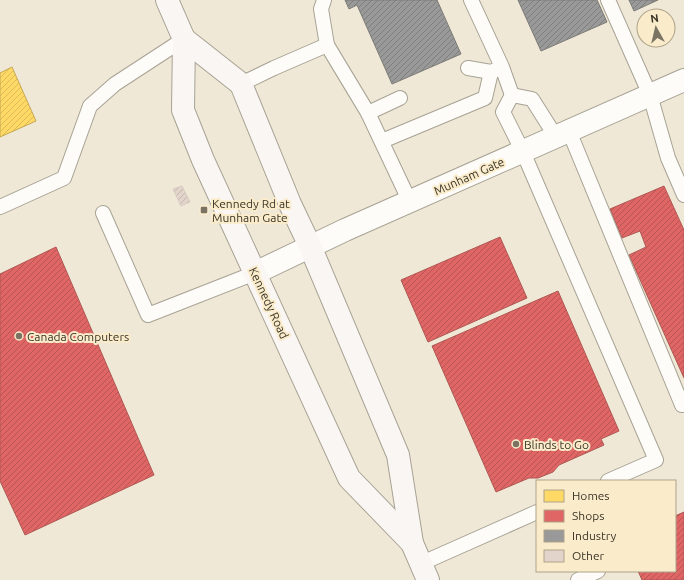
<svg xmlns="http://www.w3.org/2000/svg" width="684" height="580" font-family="Ubuntu,sans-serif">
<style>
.homes{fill:url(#homes-hatch);stroke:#c4a853}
.shops{fill:url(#shops-hatch);stroke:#ae5753}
.industry{fill:url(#industry-hatch);stroke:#7c7b77}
.building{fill:url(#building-hatch);stroke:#d8ccc4}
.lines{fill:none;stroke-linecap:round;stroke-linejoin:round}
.lane-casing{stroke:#a7a294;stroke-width:16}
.street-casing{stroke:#a7a294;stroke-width:24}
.secondary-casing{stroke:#a7a294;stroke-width:24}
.lane{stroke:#fdfcf9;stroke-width:14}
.street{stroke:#fdfcf9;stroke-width:22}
.secondary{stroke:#faf6f4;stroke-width:22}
.poi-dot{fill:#7a7364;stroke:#faeccb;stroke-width:1.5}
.labels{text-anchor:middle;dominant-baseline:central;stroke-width:4;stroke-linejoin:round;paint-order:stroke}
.street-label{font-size:12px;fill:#3a3427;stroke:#faeccb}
.poi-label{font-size:12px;fill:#3a3427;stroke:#faeccb;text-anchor:start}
</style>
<defs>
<pattern id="homes-hatch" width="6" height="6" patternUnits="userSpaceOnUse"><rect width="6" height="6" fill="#ffd966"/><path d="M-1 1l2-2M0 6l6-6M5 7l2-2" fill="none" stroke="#dbbb58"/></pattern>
<pattern id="shops-hatch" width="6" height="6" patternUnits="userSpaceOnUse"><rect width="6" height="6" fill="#e06666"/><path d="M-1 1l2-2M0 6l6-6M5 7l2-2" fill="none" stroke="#b75554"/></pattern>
<pattern id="industry-hatch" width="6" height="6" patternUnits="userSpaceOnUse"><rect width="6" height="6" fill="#999"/><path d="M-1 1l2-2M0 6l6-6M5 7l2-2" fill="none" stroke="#7e7e7d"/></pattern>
<pattern id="building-hatch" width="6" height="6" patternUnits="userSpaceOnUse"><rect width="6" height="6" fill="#e3d4cb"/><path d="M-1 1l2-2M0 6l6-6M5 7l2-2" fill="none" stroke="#c4b7ae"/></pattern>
</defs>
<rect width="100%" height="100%" fill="#f0e8d6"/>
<!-- homes -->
<path class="homes" d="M12,67L36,121L0,137V73Z"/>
<!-- shops -->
<g class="shops">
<path d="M664,186L684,230V378L629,255L646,247L640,231L622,238L610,209Z"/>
<path d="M500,237L527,298L428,342L401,280Z"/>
<path d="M56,247L154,475L25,535L0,481V274Z"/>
<path d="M558,291L619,431L601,439L604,445L559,465L553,472L538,478H529L496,492L432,346Z"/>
<path d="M684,512V580H642L638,571H675V516Z"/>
</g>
<!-- industry -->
<g class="industry">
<path d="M345,0H437L461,54L392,84L357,5L349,9Z"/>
<path d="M518,0H597L607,22L541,51Z"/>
<path d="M629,0H658L634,11Z"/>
</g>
<!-- building -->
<path class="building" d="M182,186L190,202L181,206L173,189Z"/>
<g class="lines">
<!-- lane casing -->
<g class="lane-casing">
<g id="lane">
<path d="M324,0L321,9L327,45L368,113L410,202"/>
<path d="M471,0L502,67L512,95"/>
<path d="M608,0L650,95L668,158L684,195"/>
<path d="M468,68L491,72L500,68"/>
<path d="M241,84L274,68L327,45"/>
<path d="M368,113L400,98"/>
<path d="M569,131L682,405H684"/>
<path d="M556,137L532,99L512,95L503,112L523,152L656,460L608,481"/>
<path d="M382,141L485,98L491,72"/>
<path d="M0,207L64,178L90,106L115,84L184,39"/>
<path d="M103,213L148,315L255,273"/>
<path d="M420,564L537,512"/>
<path d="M578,580L598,571"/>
</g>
</g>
<!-- street casing -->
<g class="street-casing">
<path id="street" d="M255,273L345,230L684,80"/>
</g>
<!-- secondary casing -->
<g class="secondary-casing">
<g id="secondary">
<path d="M167,0L184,39L183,110L203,160L349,478L412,543"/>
<path d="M184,39L241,84L290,204L310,246L398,455L412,543L428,580"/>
</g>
</g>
<!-- lane -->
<use href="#lane" class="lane"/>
<!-- street -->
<use href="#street" class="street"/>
<!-- secondary -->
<use href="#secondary" class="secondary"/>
</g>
<!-- markers -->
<g class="poi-dot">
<rect x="200" y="206" width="8" height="8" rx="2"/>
<circle cx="19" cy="336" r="4"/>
<circle cx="516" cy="444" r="4"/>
</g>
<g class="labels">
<!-- street labels -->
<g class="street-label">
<text transform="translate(469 176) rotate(-24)">Munham Gate</text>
<text transform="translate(269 303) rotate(65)">Kennedy Road</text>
</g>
<!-- poi labels -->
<g class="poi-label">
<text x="212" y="203">Kennedy Rd at<tspan x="212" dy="14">Munham Gate</tspan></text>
<text x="27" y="336">Canada Computers</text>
<text x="524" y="444">Blinds to Go</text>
</g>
</g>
<!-- legend -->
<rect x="536" y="480" width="140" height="92" fill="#faeccb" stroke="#ada289"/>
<rect x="544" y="490" width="20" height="12" fill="#ffd966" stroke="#ada289"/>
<text x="572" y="500" font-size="12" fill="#3a3427">Homes</text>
<rect x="544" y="510" width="20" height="12" fill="#e06666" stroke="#ada289"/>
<text x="572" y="520" font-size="12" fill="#3a3427">Shops</text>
<rect x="544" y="530" width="20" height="12" fill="#999999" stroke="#ada289"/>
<text x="572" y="540" font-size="12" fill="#3a3427">Industry</text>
<rect x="544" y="550" width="20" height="12" fill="#e3d4cb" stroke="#ada289"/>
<text x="572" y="560" font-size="12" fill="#3a3427">Other</text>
<!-- north arrow -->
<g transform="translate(656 28) rotate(352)"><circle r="19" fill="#faeccb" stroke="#ada289"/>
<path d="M0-3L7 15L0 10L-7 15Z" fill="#7a7364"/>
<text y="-6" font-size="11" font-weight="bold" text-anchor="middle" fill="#3a3427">N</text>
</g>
</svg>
